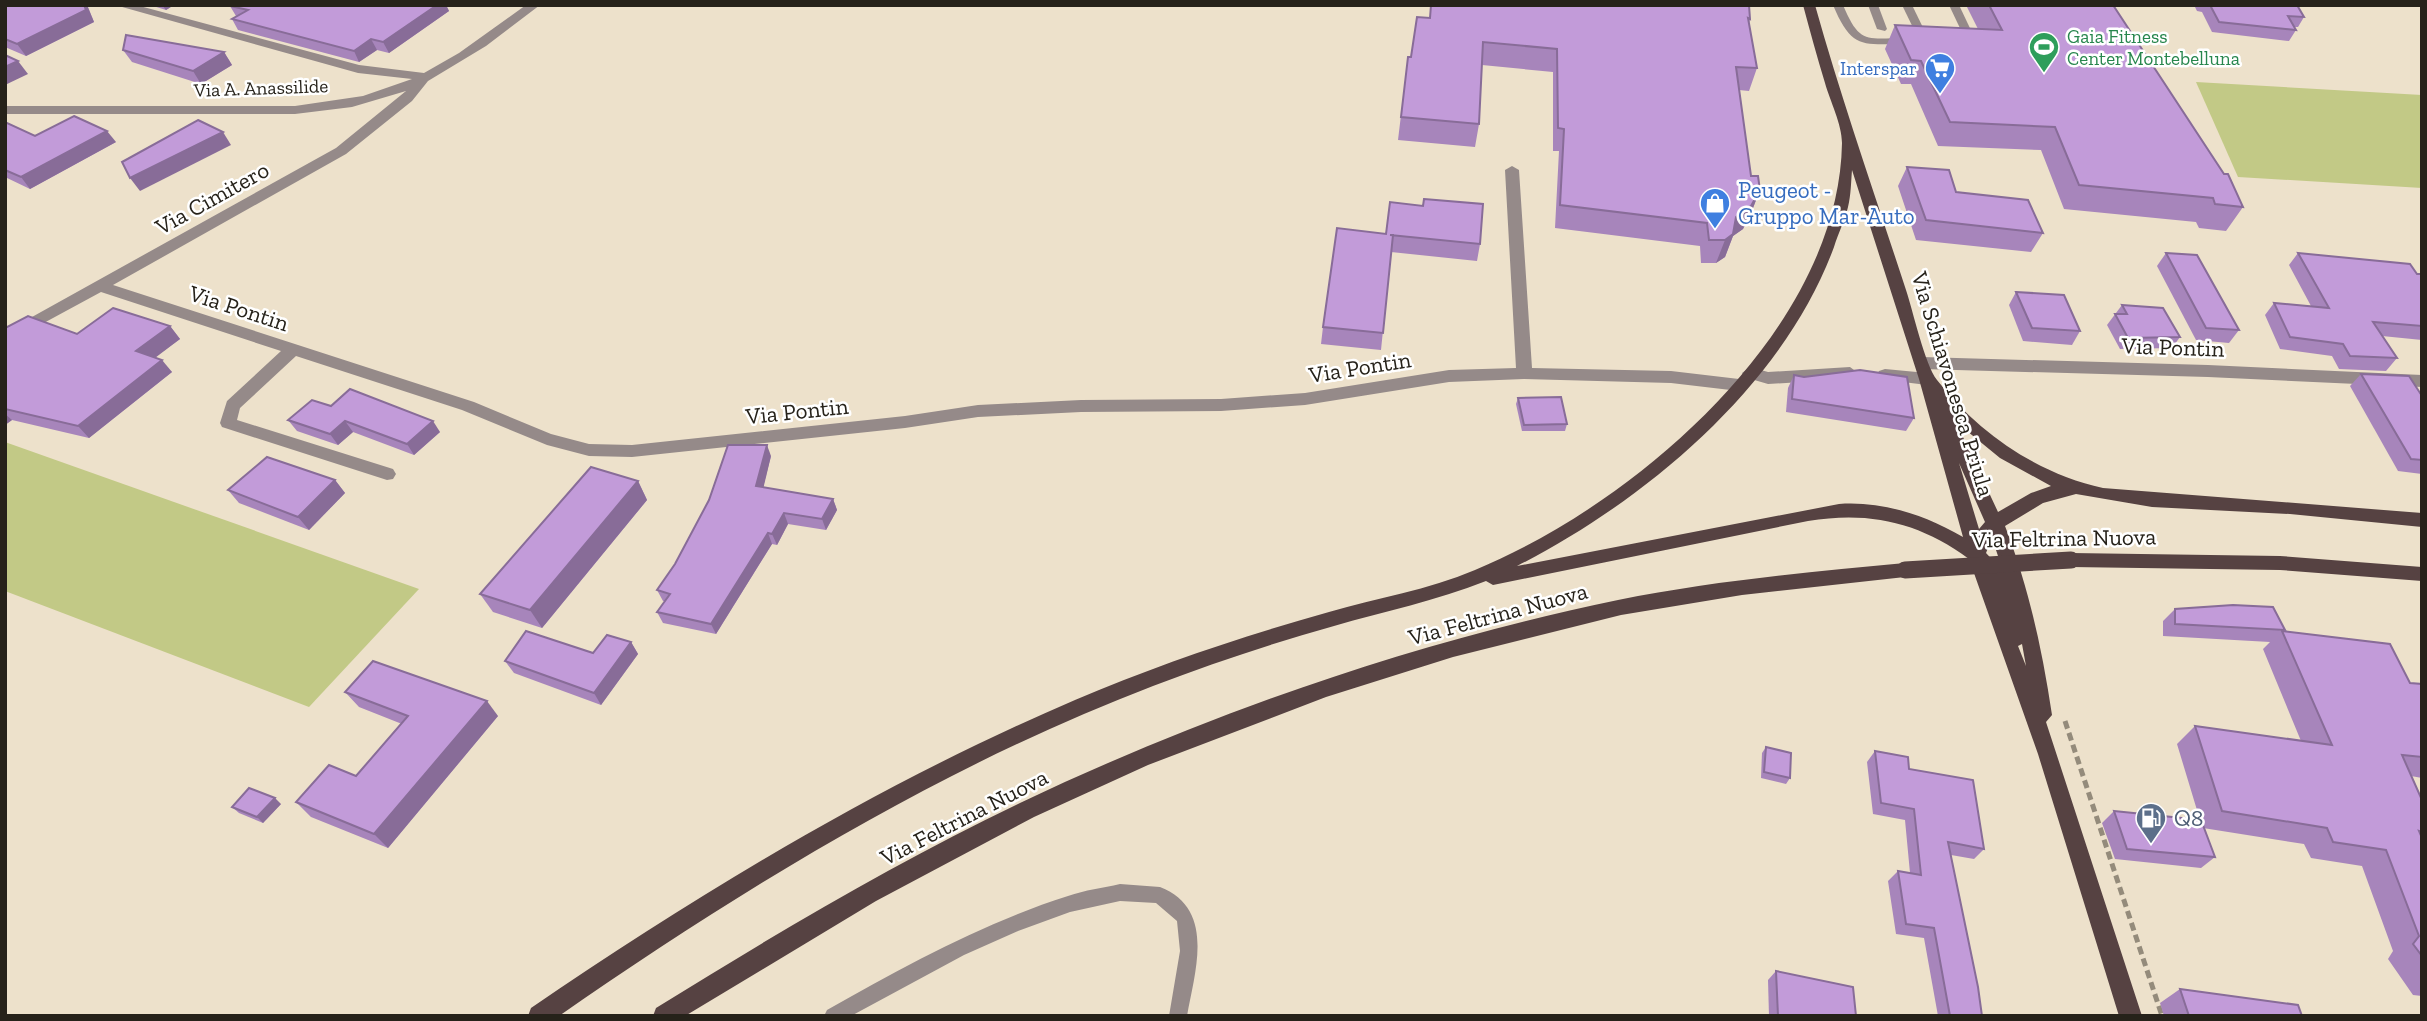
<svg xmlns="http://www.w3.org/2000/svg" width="2427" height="1021" font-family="'Zilla Slab',serif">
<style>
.green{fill:#c2c986}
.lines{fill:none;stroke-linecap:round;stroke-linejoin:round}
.path{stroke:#948b7b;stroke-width:5;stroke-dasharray:8 4.5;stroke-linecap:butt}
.service{fill:#958a89;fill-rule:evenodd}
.minor{fill:#958a89;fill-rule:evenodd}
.primary{fill:#564242;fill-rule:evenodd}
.primary-bridge{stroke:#564242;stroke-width:17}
.wall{fill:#a785bb}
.shaded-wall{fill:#886c98}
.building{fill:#c29bd9;stroke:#886c98;stroke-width:2}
.labels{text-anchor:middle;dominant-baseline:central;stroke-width:5;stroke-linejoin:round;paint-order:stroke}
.far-leisure-label{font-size:19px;fill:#27864d;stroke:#fff;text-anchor:start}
.far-shop-label{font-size:19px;fill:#366cbe;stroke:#fff;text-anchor:end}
.far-street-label{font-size:19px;fill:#26221a;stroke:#fff}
.shop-label{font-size:23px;fill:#366cbe;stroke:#fff;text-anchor:start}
.street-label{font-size:23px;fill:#26221a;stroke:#fff}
.service-label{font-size:23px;fill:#4e5e75;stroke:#fff;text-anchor:start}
</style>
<rect width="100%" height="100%" fill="#ede1cb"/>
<!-- green -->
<g class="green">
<path d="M2196,82L2422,95V188L2238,177Z"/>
<path d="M5,442L419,589L309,707L5,591Z"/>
</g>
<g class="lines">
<!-- path -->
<path class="path" d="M2065,721L2162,1016"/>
<!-- service -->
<g class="service">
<path d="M1833,5H1843C1860,45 1866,38 1906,38L1911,41L1906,44C1862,44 1852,50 1833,5Z"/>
<path d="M1868,5H1878L1887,29L1885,31L1877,29Z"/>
<path d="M1902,5H1912L1930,42L1929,44L1920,42Z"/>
<path d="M1949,5H1959L1977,43L1976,45L1967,43Z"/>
<path d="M1120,884L1160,887C1216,909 1195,971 1187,1016H1169L1180,951L1177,921L1156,903L1120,901L1070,912L1018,931L964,955L851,1016H824L827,1010C904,966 983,923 1068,896C1085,890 1103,888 1120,884Z"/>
</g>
<!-- minor -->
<g class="minor">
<path d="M115,5H136L359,65L424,73L459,53L526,5H540L486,46L428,81L412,101L346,154L113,285L474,402L551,434L589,444L632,445L905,416L978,405L1081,400L1221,399L1305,393L1449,370L1516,368L1505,170L1512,166L1519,170L1532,368L1671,371L1739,379L1747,385L1739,391L1671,383L1524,379L1449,382L1305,405L1221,411L1081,412L978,417L905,428L632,457L589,456L547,445L462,410L296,356L240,408L237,420L393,469L396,474L393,479L387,480L222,427L220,423L227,401L281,351L101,292L5,344V332L336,148L406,91L352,107L295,114H5V106H295L363,96L412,79L358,73Z"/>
<path d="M1922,357L2208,365L2422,375V387L2208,377L1922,369L1914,363Z"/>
<path d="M1750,367L1768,372L1850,367L1858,373L1850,379L1768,384L1744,377L1742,373Z"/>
<path d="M1885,369L1927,373L1935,379L1927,385L1879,379L1877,375L1879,371Z"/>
</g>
<!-- primary -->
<g class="primary">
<path d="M1803,5H1815C1842,101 1875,195 1906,290C1913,311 1925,365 1937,380C1978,433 2038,474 2103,488L2422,513V527L2290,514L2152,507L2076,494L2043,503L2005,526C2029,588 2042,649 2052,715L2046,722L2142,1016H2119L2038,754L1969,559C1919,522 1869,511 1808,521L1493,585L1486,581C1436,601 1385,611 1334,626C1273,643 1213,663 1153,686C941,767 745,887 559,1016H528L531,1008C704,890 883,782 1075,700C1157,665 1243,636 1329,612C1377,598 1428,590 1475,570C1635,504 1839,330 1842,143C1842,124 1830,101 1825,83C1817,57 1810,31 1803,5ZM1852,170L1919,379L1963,537C1925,515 1883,501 1839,504L1517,566C1645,501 1783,386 1834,247C1838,234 1845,220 1848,207C1851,195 1851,182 1852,170ZM1956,422L2000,458L2051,486L2031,493L1998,512ZM1959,463L1985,522L1979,529ZM1992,538L2003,571L1986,553ZM2022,644L2026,666L2018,646Z"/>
<path d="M2071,553L2280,556L2422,567V581L2280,570L2071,567L2065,565L2062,560L2065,555Z"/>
<path d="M1905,563L1911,565L1914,570L1911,575L1905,577L1742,595L1621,615L1453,657L1326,697L1148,765L1034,817L876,901L685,1016H653L656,1008C774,935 894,863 1020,803C1209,713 1412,643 1618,600C1712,581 1809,572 1905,563Z"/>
</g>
<!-- primary-bridge -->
<path class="primary-bridge" d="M1905,570L2071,560"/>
</g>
<!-- wall -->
<g class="wall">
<path d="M5,5H87L94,22L26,56L5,47Z"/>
<path d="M150,5H174L166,10Z"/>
<path d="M231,5H446L449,11L389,53L377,50L359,62L238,30L232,19L236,16L230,6Z"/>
<path d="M1966,5H2113L2243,207L2226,231L2199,228L2196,222L2064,209L2041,150L1938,146L1911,84H1901L1885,49L1895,25L1978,29Z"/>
<path d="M2194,5H2297L2304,17L2298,27H2294L2296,30L2289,41L2212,32L2202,12L2197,11Z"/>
<path d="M1430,18L1750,19L1749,24L1757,68L1749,91L1739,90L1751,176L1760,190L1751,213L1743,229L1733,236L1725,257L1716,263H1701L1700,246L1555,228L1559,151H1553V72L1482,65L1479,124L1475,147L1398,140L1408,57H1411Z"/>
<path d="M123,50L224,52L232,65L201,84L132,62Z"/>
<path d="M5,122L35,136L116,142L30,189L5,177Z"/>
<path d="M1907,167L1956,192L2043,233L2031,252L1916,240L1898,186Z"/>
<path d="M1386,234L1480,244L1477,261L1391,252L1381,350L1321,344L1323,327Z"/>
<path d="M2166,253L2239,330L2229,343L2196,340L2157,266Z"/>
<path d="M2298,253L2422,274V340L2382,336L2397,358L2386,371L2339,369L2332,356L2280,349L2265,315L2274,303L2311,306L2289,265Z"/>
<path d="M2016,292L2080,331L2072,345L2023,341L2009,305Z"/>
<path d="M2122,305L2180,337L2172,348L2120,349L2107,325Z"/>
<path d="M170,326L180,339L155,357L172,372L89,438L12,420L5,425V328L77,334Z"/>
<path d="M2361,374L2422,396V474L2398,471L2350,386Z"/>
<path d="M1794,375L1914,418L1906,431L1786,412L1788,388Z"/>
<path d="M1518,398L1567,424L1565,431H1522L1516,404Z"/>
<path d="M331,406L440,432L414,455L353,432L338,445L297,431L288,420Z"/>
<path d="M771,456L763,487L833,499L837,510L826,530L788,524L777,545L772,544L716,634L663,623L657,612L665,601H663L657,590Z"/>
<path d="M335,480L345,493L309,530L239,503L228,490Z"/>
<path d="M638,481L647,500L542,628L493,612L480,594Z"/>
<path d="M2175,609L2284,631L2410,683L2422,684V778L2411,776L2422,800V996L2413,995L2388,959L2393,951L2362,866L2311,858L2304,844L2203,828L2215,857L2201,868L2115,859L2102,823L2114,811L2200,820L2177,744L2195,726L2301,741L2263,649L2270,642L2163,636V621Z"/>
<path d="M631,642L638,654L601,705L514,673L505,661L593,653Z"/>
<path d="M345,692L498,716L388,848L311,817L296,802L356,776L402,724L359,707Z"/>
<path d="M1766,747L1790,778L1786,784L1761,778L1762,753Z"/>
<path d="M1875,751L1909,769L1984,849L1974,859L1951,855L1982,1016H1938L1924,938L1896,934L1888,881L1898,871L1910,873L1905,820L1873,814L1867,762Z"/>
<path d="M281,804L263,823L239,813L232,807Z"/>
<path d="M1776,971L1856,1016H1769L1768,980Z"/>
<path d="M2180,989L2302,1016H2164L2160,1003Z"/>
</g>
<!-- shaded-wall -->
<g class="shaded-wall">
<path d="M84,5H87L94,22L26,56L17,44Z"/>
<path d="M162,5H174L166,10Z"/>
<path d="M437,5H446L449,11L389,53L383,42Z"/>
<path d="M371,39L377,50L359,62L354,51Z"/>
<path d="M224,52L232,65L201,84L193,71Z"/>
<path d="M18,61L28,74L5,85V67Z"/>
<path d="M107,131L116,142L30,189L21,177Z"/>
<path d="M223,132L231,145L140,191L130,178Z"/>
<path d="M1760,190L1751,213L1743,229L1733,236L1725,257L1716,263L1725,240L1736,217Z"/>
<path d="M170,326L180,339L147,364L136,351Z"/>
<path d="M162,360L172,372L89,438L78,426Z"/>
<path d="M5,414L12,420L5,425Z"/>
<path d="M345,421L353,432L338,445L330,434Z"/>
<path d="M433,421L440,432L414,455L407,444Z"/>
<path d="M767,445L771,456L761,498L756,486Z"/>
<path d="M335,480L345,493L309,530L298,517Z"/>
<path d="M638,481L647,500L542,628L530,610Z"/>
<path d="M833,499L837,510L826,530L822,519Z"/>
<path d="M784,513L788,524L777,545L772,534Z"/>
<path d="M768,533L772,544L716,634L711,624Z"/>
<path d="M631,642L638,654L601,705L594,693Z"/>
<path d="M487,701L498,716L388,848L374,834Z"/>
<path d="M275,798L281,804L263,823L257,817Z"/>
</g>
<!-- building -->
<g class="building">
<path d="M5,5H84L86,10L17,44L5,39Z"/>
<path d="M231,5H437L383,42L371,39L354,51L232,19L248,10L230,6Z"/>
<path d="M1431,5H1749L1750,19L1748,18L1757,68L1736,67L1751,176H1758L1760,190L1751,206L1736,217L1733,234L1725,240H1709L1707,223L1560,205L1564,129L1558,128L1557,49L1483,42L1479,124L1401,117L1408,57H1411L1417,17L1430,18Z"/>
<path d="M1989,5H2113L2224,174H2228L2243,207L2215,204L2213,198L2079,185L2055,127L1950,122L1921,61L1911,60L1895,25L2002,30Z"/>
<path d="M2210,5H2297L2304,17L2288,16L2296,30L2219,22Z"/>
<path d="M126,35L224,52L193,71L123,50Z"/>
<path d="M5,55L18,61L5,67Z"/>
<path d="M74,116L107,131L21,177L5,170V122L35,136Z"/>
<path d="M198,120L223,132L130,178L122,162Z"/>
<path d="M1907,167L1949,170L1956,192L2028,200L2043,233L1926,220Z"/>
<path d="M1424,199L1483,204L1480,244L1390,235H1393L1383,333L1323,327L1337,228L1386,234L1390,202L1423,206Z"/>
<path d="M2166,253L2197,255L2239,330L2206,328Z"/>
<path d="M2298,253L2410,264L2417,274H2422V326L2373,322L2397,358L2350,356L2343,344L2290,337L2274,303L2329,308Z"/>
<path d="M2016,292L2064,295L2080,331L2032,328Z"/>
<path d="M2122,305L2163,308L2180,337L2128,338L2115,314H2127Z"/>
<path d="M113,308L170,326L136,351L162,360L78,426L5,409V328L28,316L77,334Z"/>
<path d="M1860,370L1907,377L1914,418L1792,399L1794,375L1804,377Z"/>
<path d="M2361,374L2409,376L2422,396V460L2411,459Z"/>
<path d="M350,389L433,421L407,444L345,421L330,434L288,420L312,400L331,406Z"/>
<path d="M1561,397L1567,424L1524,425L1518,398Z"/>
<path d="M728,445H767L756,486L833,499L822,519L784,513L772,534L768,533L711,624L657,612L670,594L657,590L675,564L709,500Z"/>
<path d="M267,457L335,480L298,517L228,490Z"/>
<path d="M591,467L638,481L530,610L480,594Z"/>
<path d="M2233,605L2273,607L2285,630L2175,624V609Z"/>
<path d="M526,631L593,653L607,635L631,642L594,693L505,661Z"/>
<path d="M2282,631L2390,644L2410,683L2422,684V757L2402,755L2422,800V832L2419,831L2422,838V956L2413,944L2419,936L2386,850L2333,842L2327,828L2222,811L2195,726L2332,745Z"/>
<path d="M373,661L487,701L374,834L296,802L329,765L356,776L408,716L345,692Z"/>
<path d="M1766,747L1791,753L1790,778L1764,772Z"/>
<path d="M1875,751L1908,757L1909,769L1973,780L1984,849L1948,842L1978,987L1982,1016H1950L1934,928L1906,924L1898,871L1921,875L1914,809L1881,803Z"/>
<path d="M249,788L275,798L257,817L232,807Z"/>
<path d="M2114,811L2201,820L2215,857L2127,849Z"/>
<path d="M1776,971L1853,987L1856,1016H1778Z"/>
<path d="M2180,989L2298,1005L2302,1016H2189Z"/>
</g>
<!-- icons -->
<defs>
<g id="stadium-pin" transform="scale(1.575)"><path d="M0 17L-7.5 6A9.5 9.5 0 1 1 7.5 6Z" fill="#2e9e5b" stroke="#fff"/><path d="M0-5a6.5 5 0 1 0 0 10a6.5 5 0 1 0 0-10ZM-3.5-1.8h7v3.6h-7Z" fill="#fff"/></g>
<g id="supermarket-pin" transform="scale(1.575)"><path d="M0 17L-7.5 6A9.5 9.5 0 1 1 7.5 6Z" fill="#3f7fe0" stroke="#fff"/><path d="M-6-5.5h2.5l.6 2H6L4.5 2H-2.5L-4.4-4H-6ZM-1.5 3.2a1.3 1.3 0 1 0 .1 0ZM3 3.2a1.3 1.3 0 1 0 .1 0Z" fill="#fff"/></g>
<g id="shop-pin" transform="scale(1.575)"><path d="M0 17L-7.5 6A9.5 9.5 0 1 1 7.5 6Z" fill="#3f7fe0" stroke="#fff"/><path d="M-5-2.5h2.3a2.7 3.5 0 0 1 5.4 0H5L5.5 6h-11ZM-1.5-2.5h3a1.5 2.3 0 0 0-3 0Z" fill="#fff"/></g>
<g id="fuel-pin" transform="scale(1.575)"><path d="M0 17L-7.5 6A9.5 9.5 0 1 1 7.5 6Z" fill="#5c6f8a" stroke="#fff"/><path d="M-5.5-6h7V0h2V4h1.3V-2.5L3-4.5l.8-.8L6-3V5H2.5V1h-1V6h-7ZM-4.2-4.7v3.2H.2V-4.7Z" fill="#fff"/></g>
</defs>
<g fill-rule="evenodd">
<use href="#stadium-pin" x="2044" y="47"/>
<use href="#supermarket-pin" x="1940" y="68"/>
<use href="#shop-pin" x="1715" y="203"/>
<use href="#fuel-pin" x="2151" y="818"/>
</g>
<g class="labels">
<!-- far-leisure labels -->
<g class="far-leisure-label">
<text x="2067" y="36">Gaia Fitness<tspan x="2067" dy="22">Center Montebelluna</tspan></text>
</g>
<!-- far-shop labels -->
<g class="far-shop-label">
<text x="1917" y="68">Interspar</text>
</g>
<!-- far-street labels -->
<g class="far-street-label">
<text transform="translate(261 88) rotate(-2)">Via A. Anassilide</text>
</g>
<!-- shop labels -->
<g class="shop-label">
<text x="1738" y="190">Peugeot -<tspan x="1738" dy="26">Gruppo Mar-Auto</tspan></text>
</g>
<!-- street labels -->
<g class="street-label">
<text transform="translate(212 198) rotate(-29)">Via Cimitero</text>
<text transform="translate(239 308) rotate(18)">Via Pontin</text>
<text transform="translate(2173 347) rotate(2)">Via Pontin</text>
<text transform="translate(1360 367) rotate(-9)">Via Pontin</text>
<text transform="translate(1953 384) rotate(73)">Via Schiavonesca Priula</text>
<text transform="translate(797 411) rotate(-6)">Via Pontin</text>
<text transform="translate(2064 538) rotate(-1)">Via Feltrina Nuova</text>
<text transform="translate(1498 614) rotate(-15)">Via Feltrina Nuova</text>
<text transform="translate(964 817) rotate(-27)">Via Feltrina Nuova</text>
</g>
<!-- service labels -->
<g class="service-label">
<text x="2174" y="818">Q8</text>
</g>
</g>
<!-- border -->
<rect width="2427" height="1021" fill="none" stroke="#26221a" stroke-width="14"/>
</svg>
